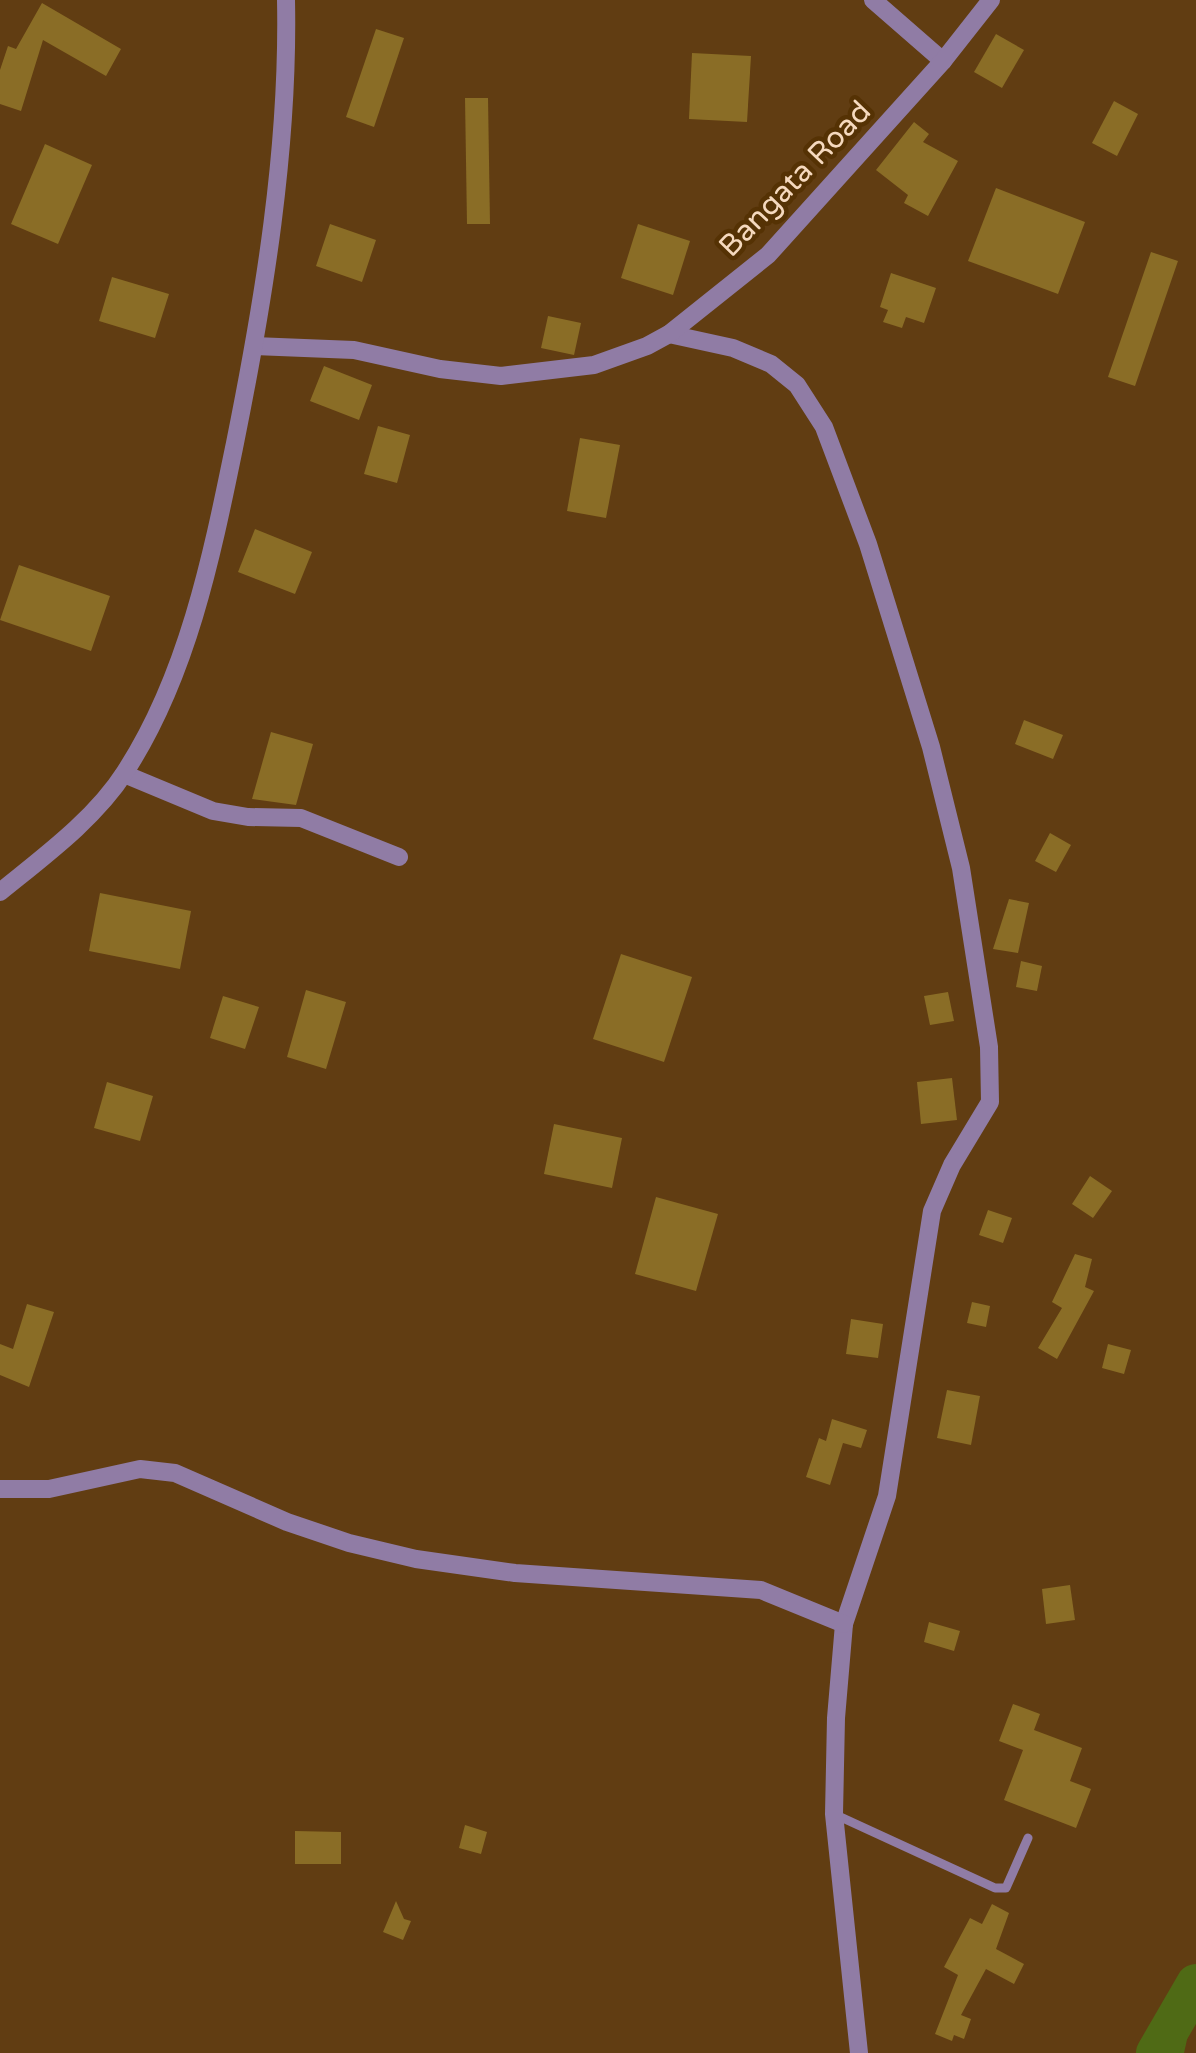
<svg xmlns="http://www.w3.org/2000/svg" width="1196" height="2053" font-family="'Varela Round',sans-serif">
<style>
.lines{fill:none;stroke-linecap:round;stroke-linejoin:round}
.stream{stroke:#4f6a15;stroke-width:6}
.river{stroke:#4f6a15;stroke-width:40}
.building{fill:#8a6d26}
.lane{stroke:#907ca5;stroke-width:9}
.street{stroke:#907ca5;stroke-width:18}
.labels{text-anchor:middle;dominant-baseline:central;stroke-width:9;stroke-linejoin:round;paint-order:stroke}
.street-label{font-size:30px;fill:#f5d9be;stroke:#553204}
</style>
<rect width="100%" height="100%" fill="#613d12"/>
<g class="lines">
<!-- stream -->
<path class="stream" d="M1181,2053L1196,1984"/>
<!-- river -->
<path class="river" d="M1156,2053L1196,1984"/>
</g>
<!-- building -->
<g class="building">
<path d="M42,3L121,49L106,76L43,40L21,111L0,104V70L8,46L16,49Z"/>
<path d="M376,29L404,38L374,127L346,117Z"/>
<path d="M996,34L1024,50L1002,88L974,72Z"/>
<path d="M692,53L751,56L747,122L689,119Z"/>
<path d="M465,98H488L490,224H467Z"/>
<path d="M1114,101L1138,114L1117,156L1092,143Z"/>
<path d="M914,122L929,134L923,142L958,161L928,216L904,203L908,195L876,170Z"/>
<path d="M45,144L92,165L58,244L11,224Z"/>
<path d="M996,188L1085,222L1058,294L968,261Z"/>
<path d="M330,224L376,240L362,282L316,266Z"/>
<path d="M638,224L690,241L673,295L621,278Z"/>
<path d="M1151,252L1178,261L1135,386L1108,377Z"/>
<path d="M891,273L936,288L924,323L906,317L902,328L883,322L888,310L880,307Z"/>
<path d="M112,277L169,294L155,338L99,321Z"/>
<path d="M548,316L581,323L574,355L541,348Z"/>
<path d="M324,366L372,385L359,420L310,401Z"/>
<path d="M378,426L410,435L397,483L364,474Z"/>
<path d="M580,438L620,445L606,518L567,511Z"/>
<path d="M255,529L312,552L295,594L238,572Z"/>
<path d="M19,565L110,596L91,651L0,620Z"/>
<path d="M1024,720L1063,735L1053,759L1015,744Z"/>
<path d="M271,732L313,744L296,805L252,799Z"/>
<path d="M1050,833L1071,845L1056,872L1035,861Z"/>
<path d="M100,893L191,911L180,969L89,951Z"/>
<path d="M1009,899L1029,903L1018,953L993,949Z"/>
<path d="M621,954L692,977L664,1062L593,1039Z"/>
<path d="M1021,961L1042,966L1037,991L1016,987Z"/>
<path d="M306,990L346,1002L326,1069L287,1057Z"/>
<path d="M948,992L954,1021L930,1025L924,996Z"/>
<path d="M223,996L259,1007L245,1049L210,1038Z"/>
<path d="M952,1078L957,1120L921,1124L917,1082Z"/>
<path d="M107,1082L153,1096L140,1141L94,1128Z"/>
<path d="M554,1124L622,1138L612,1188L544,1174Z"/>
<path d="M1090,1176L1112,1191L1093,1218L1072,1204Z"/>
<path d="M656,1197L718,1214L696,1291L635,1274Z"/>
<path d="M988,1210L1012,1218L1003,1243L979,1235Z"/>
<path d="M1075,1254L1092,1259L1085,1287L1094,1291L1057,1359L1038,1348L1062,1308L1052,1302Z"/>
<path d="M972,1302L990,1306L986,1327L967,1323Z"/>
<path d="M27,1304L54,1312L29,1387L0,1375V1344L13,1349Z"/>
<path d="M851,1319L883,1324L878,1358L846,1354Z"/>
<path d="M1108,1344L1131,1350L1124,1374L1102,1368Z"/>
<path d="M947,1390L980,1396L971,1445L937,1438Z"/>
<path d="M832,1419L867,1430L861,1448L843,1443L830,1485L806,1477L819,1438L826,1441Z"/>
<path d="M1070,1585L1075,1620L1046,1624L1042,1589Z"/>
<path d="M929,1622L960,1631L954,1651L924,1642Z"/>
<path d="M1013,1704L1040,1714L1034,1730L1082,1748L1070,1781L1091,1789L1076,1828L1004,1800L1023,1750L999,1741Z"/>
<path d="M465,1825L487,1832L481,1854L459,1848Z"/>
<path d="M295,1831L341,1832V1864H295Z"/>
<path d="M396,1901L404,1919L411,1921L403,1940L383,1932Z"/>
<path d="M992,1904L1009,1913L996,1949L1024,1964L1014,1984L986,1969L961,2015L971,2019L964,2039L954,2035L952,2041L935,2034L958,1975L944,1967L970,1918L982,1924Z"/>
</g>
<g class="lines">
<!-- lane -->
<path class="lane" d="M834,1814L995,1888H1006L1028,1838"/>
<!-- street -->
<g class="street">
<path d="M873,0L943,61"/>
<path d="M669,334L733,348L771,364L797,385L824,427L868,544L931,747L961,868L989,1047L990,1102L952,1165L932,1211L887,1496L844,1624L836,1718L834,1814L859,2053"/>
<path d="M254,346L354,350L440,369L501,376L594,365L647,346L669,334L768,255L943,61L991,0"/>
<path d="M124,774L213,811L248,817L301,818L399,857"/>
<path d="M0,892C43,857 95,819 125,772C188,675 212,555 235,443C264,299 289,148 286,0"/>
<path d="M0,1489H49L140,1469L175,1473L287,1522L349,1543L416,1559L515,1573L761,1590L844,1624"/>
</g>
</g>
<g class="labels">
<!-- street labels -->
<g class="street-label">
<text transform="translate(795 179) rotate(-46)">Bangata Road</text>
</g>
</g>
</svg>
